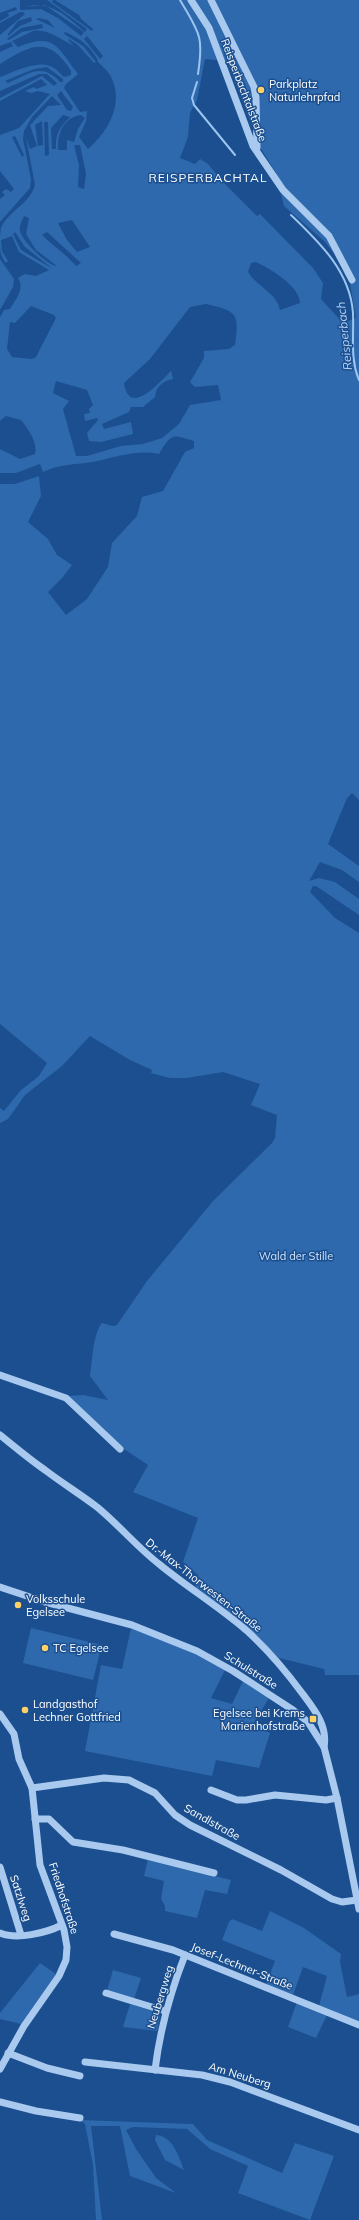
<svg xmlns="http://www.w3.org/2000/svg" width="359" height="2220" font-family="Mulish,sans-serif">
<style>
.green{fill:#2e69ad;fill-rule:evenodd}
.lines{fill:none;stroke-linecap:round;stroke-linejoin:round}
.stream{stroke:#9cc4f0;stroke-width:2}
.minor{stroke:#a9c9ee;stroke-width:7}
.poi-dot{fill:#ffd166;stroke:#1b4f8f;stroke-width:1.5}
.labels{text-anchor:middle;dominant-baseline:central;stroke-width:3;stroke-linejoin:round;paint-order:stroke}
.poi-label{font-size:11px;fill:#fff;stroke:#1b4f8f;text-anchor:start}
.street-label{font-size:11px;fill:#fff;stroke:#1b4f8f}
.park-label{font-size:11px;fill:#cfe3fa;stroke:#1b4f8f}
.neighbourhood-label{font-size:12px;letter-spacing:1px;fill:#fff;stroke:#1b4f8f}
.water-label{font-size:12px;font-style:italic;fill:#b5d3f5;stroke:#1b4f8f}
</style>
<rect width="100%" height="100%" fill="#1b4f8f"/>
<!-- green -->
<g class="green">
<path d="M0,0H20V10L41,9L58,18L81,36L84,32L45,5L25,7C51,0 66,16 85,32L87,29L47,0H53L52,2L92,31L93,29L81,19L79,15L55,0H359V800L352,793L347,798L328,844L359,866V882L342,870L320,862L309,881L319,878L335,882L359,899V915L316,886H313L310,892L335,918L359,933V1675H325L324,1669L279,1658L197,1590L195,1585L198,1575L183,1562L198,1518L133,1492L148,1465L121,1447L68,1396L83,1395L108,1400L90,1376C92,1363 93,1333 102,1323L113,1326L117,1325L147,1281L213,1201L272,1143L275,1138L277,1115L251,1105L260,1084L223,1072L187,1078H170L151,1073L152,1070L130,1060L90,1036L62,1066L25,1095L8,1119L0,1123V1108L4,1111L21,1090L39,1076L47,1063L0,1024V484H15L39,476L41,496L28,522L48,539L57,555L72,565L62,578L48,592L66,615L87,599L108,567L112,543L137,516L142,497L163,491L185,452L194,448V441C171,434 172,433 159,454C136,449 114,458 92,462C74,465 59,464 43,472L40,464L16,473H0V449L20,459L35,454C38,442 28,429 21,420L6,416L0,421V317L4,310L10,309C16,299 25,289 18,278L25,274L36,276L49,270L19,252L12,236L1,240L2,251L8,261L6,263C1,257 0,252 0,243C0,239 0,232 1,228C8,211 30,204 35,185L26,137L30,149L37,146L30,125L48,106L61,105L52,96L32,117L24,131L23,139L31,179L30,188L0,222V199L5,195L2,192L6,189L11,192L14,189L0,171V135L19,128L50,94L38,91L31,93L25,91L34,87L36,89L47,85L41,79L0,101V98L42,76L54,86L57,83L47,74H39L0,91V77C14,72 38,59 52,67C57,69 60,74 64,77L71,75V71C48,34 30,46 0,64V52L13,46L11,42L0,46V35L25,14L23,12H20L0,23V21L9,16L8,13L0,15L17,10L16,7L0,13ZM31,17L32,21L20,26L8,36V34L18,21ZM39,18L48,20L55,28L36,19ZM42,24L43,28L22,32L9,40L7,39L21,28ZM33,31C47,28 62,40 74,46L68,40L69,39L78,45L94,63L96,62L83,46L64,34L65,32C81,39 89,45 98,60L97,61C101,65 107,70 110,75C125,102 109,131 88,149L79,137L86,121L87,111L80,112L64,88L66,84L78,74C57,47 55,32 18,47L12,41ZM87,36L103,56L100,59L84,39ZM205,59L227,61L260,147L276,173L284,206L325,242L337,257L350,283L356,318L343,323L321,299L323,283L313,268L260,214L257,216L222,181L208,164L200,159L195,164L180,158L188,137L190,113L197,100ZM47,67L63,79V82H60C41,62 30,74 8,83L5,81L34,69ZM61,91L73,107L71,111L67,110L57,95ZM63,115L70,117C60,127 55,134 56,149H52L51,128ZM81,115L85,118L78,129L74,142L67,140V150H58C57,135 63,117 81,115ZM42,121L43,145L38,146L35,125ZM44,122H48L49,155L45,156ZM15,136L24,155L22,157L12,137ZM74,145H80L86,174L84,189L78,187L79,165ZM24,216L29,218L26,234L36,250L57,266C48,266 22,241 20,231C19,225 22,221 24,216ZM72,220L90,247L77,252L67,240L58,223ZM15,232L25,247L53,269L21,250L13,234ZM47,232L81,263L76,266C66,254 53,246 42,235ZM256,262C270,269 299,285 300,303L280,310C277,293 257,287 248,272L251,263ZM206,304C238,311 239,314 235,345L229,349L204,351V358L190,382L195,387L218,385L221,400L190,405L179,424L162,438L143,444L121,446L87,456H76L63,409L69,401L53,393L56,381L87,390L93,405L89,409L90,413L84,414L85,421L97,418L98,420L87,433L89,441L101,442L133,434L131,422L104,429L102,424L129,412L131,407H143L155,397C156,386 163,381 173,379L171,371C160,382 129,418 124,383L150,359L190,307ZM31,306L54,315L56,318L36,357L32,359L12,357L7,349L10,322L15,323Z"/>
<path d="M0,259L14,279L13,287L0,310Z"/>
<path d="M31,1628L102,1645L93,1680L23,1663Z"/>
<path d="M131,1628L196,1653L225,1670L211,1698L232,1704L243,1681L269,1698L253,1724L270,1733L259,1768L216,1760L212,1776L85,1751L101,1665L122,1669Z"/>
<path d="M148,1859L231,1880L227,1894L205,1890L197,1918L165,1911V1906L161,1899L164,1881L144,1876Z"/>
<path d="M270,1911L304,1928L341,1954L340,1962L347,1997L359,1994V2023L319,2006L327,1976L303,1967L293,1995L266,1984L275,1961L222,1940L229,1922L232,1919L262,1931Z"/>
<path d="M40,1963L56,1974L21,2024L0,2019V2013Z"/>
<path d="M113,1970L141,1978L134,1999L107,1991Z"/>
<path d="M297,2002L327,2015L316,2038L288,2027Z"/>
<path d="M130,2004L158,2013L160,2016L157,2031L123,2027Z"/>
<path d="M80,2120L193,2124L207,2140L282,2173L295,2143L334,2156L310,2220L238,2193L248,2166L210,2149L187,2129L133,2127L126,2130L136,2149L156,2178L176,2193L130,2176L120,2126H91L102,2220H96L93,2165L85,2124Z"/>
<path d="M156,2135C173,2136 179,2157 184,2170L165,2160L155,2140Z"/>
</g>
<g class="lines">
<!-- stream -->
<g class="stream">
<path d="M180,0C199,33 204,35 198,74"/>
<path d="M197,82L192,98L194,105L235,155"/>
<path d="M291,215C319,242 350,271 353,313C354,336 350,359 359,380"/>
</g>
<!-- minor -->
<g class="minor">
<path d="M191,0L209,28L253,146L283,190L329,236L352,280"/>
<path d="M211,0L254,87L256,98L257,148"/>
<path d="M0,1375L66,1398L120,1449"/>
<path d="M0,1435C15,1447 29,1459 45,1470C62,1483 80,1494 97,1507C119,1525 137,1547 159,1564C187,1587 218,1606 246,1630C267,1649 285,1670 302,1693C314,1709 328,1726 324,1747"/>
<path d="M0,1587L45,1602L132,1625L197,1651L233,1671L293,1710L308,1722L324,1747L337,1798L359,1909"/>
<path d="M0,1714L14,1734L19,1759L32,1788L40,1865L64,1930L67,1947L66,1960L59,1976L24,2026L0,2069"/>
<path d="M32,1788L104,1778L129,1780L155,1793L175,1815L190,1825L281,1870L332,1899L342,1902L357,1900"/>
<path d="M211,1790L237,1800H246L275,1795L326,1800L337,1798"/>
<path d="M35,1819H49L73,1842L123,1850L214,1873"/>
<path d="M0,1867L21,1935"/>
<path d="M0,1933C17,1940 46,1933 62,1925"/>
<path d="M114,1934L173,1950L359,2025"/>
<path d="M106,1993L165,2011"/>
<path d="M8,2053L47,2068L80,2076"/>
<path d="M85,2062L202,2075L230,2082L359,2130"/>
<path d="M155,2070C160,2029 170,1993 185,1955"/>
<path d="M0,2102L36,2111L80,2118"/>
</g>
</g>
<!-- markers -->
<g class="poi-dot">
<circle cx="261" cy="90" r="4"/>
<circle cx="18" cy="1605" r="4"/>
<circle cx="45" cy="1648" r="4"/>
<circle cx="25" cy="1710" r="4"/>
<rect x="309" y="1715" width="8" height="8" rx="2"/>
</g>
<g class="labels">
<!-- poi labels -->
<g class="poi-label">
<text x="269" y="84">Parkplatz<tspan x="269" dy="13">Naturlehrpfad</tspan></text>
<text x="26" y="1599">Volksschule<tspan x="26" dy="13">Egelsee</tspan></text>
<text x="53" y="1648">TC Egelsee</text>
<text x="33" y="1704">Landgasthof<tspan x="33" dy="13">Lechner Gottfried</tspan></text>
<text x="305" y="1713" text-anchor="end">Egelsee bei Krems<tspan x="305" dy="13">Marienhofstraße</tspan></text>
</g>
<!-- street labels -->
<g class="street-label">
<text transform="translate(244 90) rotate(69)">Reisperbachtalstraße</text>
<text transform="translate(204 1585) rotate(38)">Dr.-Max-Thorwesten-Straße</text>
<text transform="translate(251 1670) rotate(32)">Schulstraße</text>
<text transform="translate(212 1822) rotate(29)">Sandlstraße</text>
<text transform="translate(21 1898) rotate(72)">Satzlweg</text>
<text transform="translate(64 1898) rotate(72)">Friedhofstraße</text>
<text transform="translate(242 1966) rotate(22)">Josef-Lechner-Straße</text>
<text transform="translate(160 1997) rotate(-73)">Neubergweg</text>
<text transform="translate(240 2075) rotate(17)">Am Neuberg</text>
</g>
<!-- park labels -->
<g class="park-label">
<text x="296" y="1256">Wald der Stille</text>
</g>
<!-- neighbourhood labels -->
<g class="neighbourhood-label">
<text x="208" y="177">REISPERBACHTAL</text>
</g>
<!-- water labels -->
<g class="water-label">
<text transform="translate(344 336) rotate(-96)">Reisperbach</text>
</g>
</g>
</svg>
